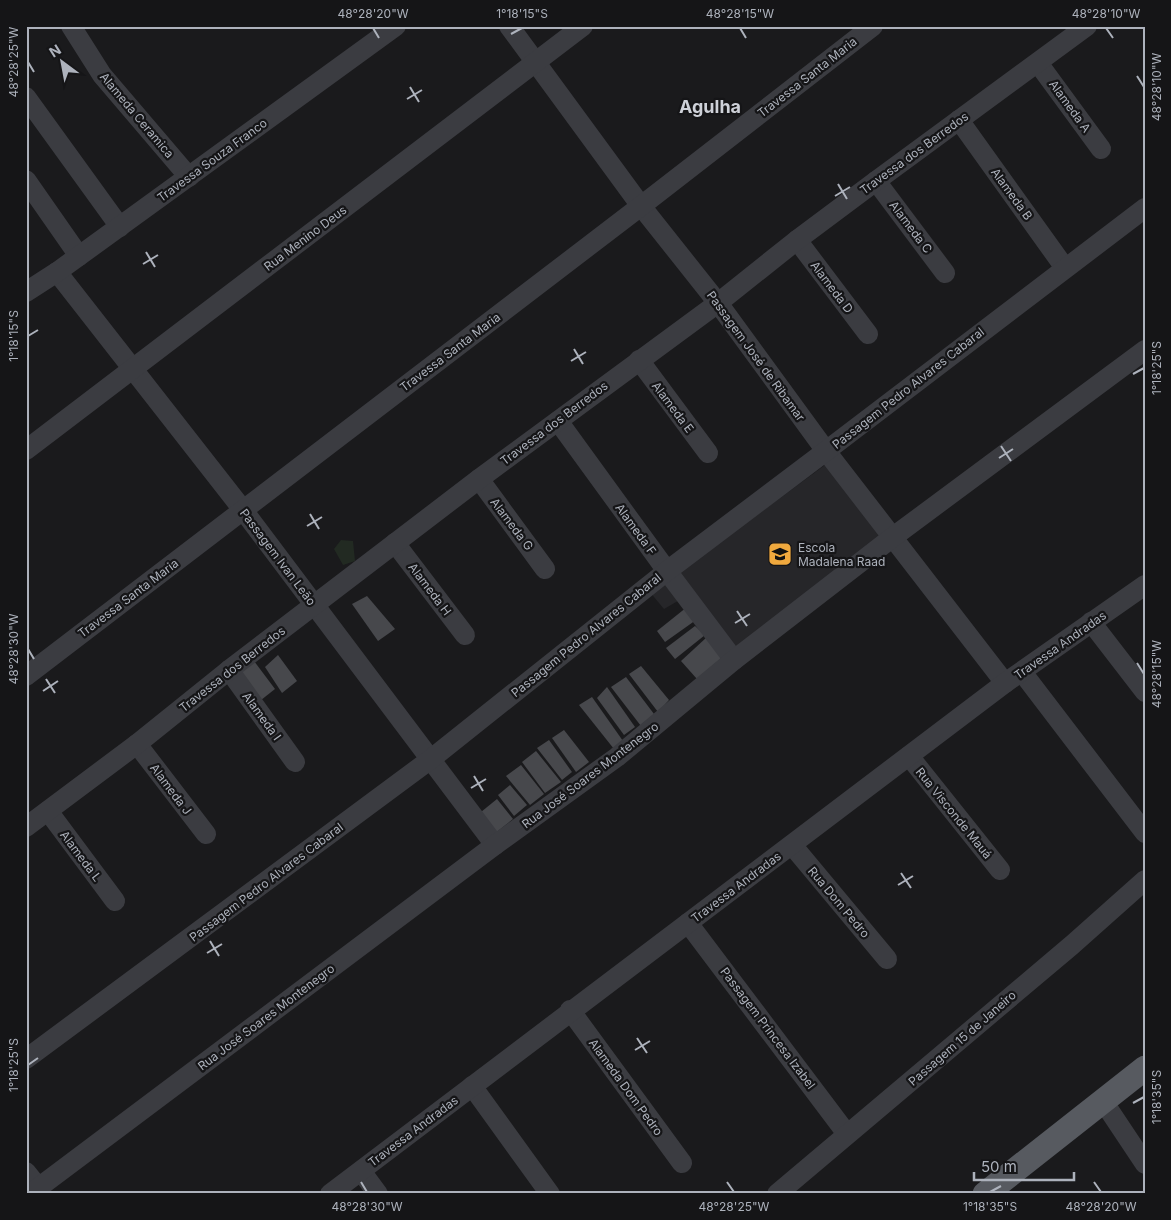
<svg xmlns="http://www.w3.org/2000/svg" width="1171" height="1220" font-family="Inter,sans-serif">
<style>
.built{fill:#262629}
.green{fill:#222a22}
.building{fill:#47484c}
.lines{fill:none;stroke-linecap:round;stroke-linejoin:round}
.minor{stroke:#3b3c41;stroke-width:20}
.major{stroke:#575a60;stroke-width:25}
.ticks{fill:none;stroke:#adb2bc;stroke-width:2}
.labels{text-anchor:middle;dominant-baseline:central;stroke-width:4.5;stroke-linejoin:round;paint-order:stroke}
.street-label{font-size:12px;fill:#adb2bc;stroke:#151517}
.poi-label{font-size:12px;fill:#adb2bc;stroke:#151517;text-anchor:start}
.district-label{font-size:18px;font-weight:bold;fill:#ced1d8;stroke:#151517}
.neatline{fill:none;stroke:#adb2bc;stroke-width:2}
.ticks-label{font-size:12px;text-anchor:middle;fill:#adb2bc}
</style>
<rect width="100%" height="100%" fill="#1a1a1c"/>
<!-- built -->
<g class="built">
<path d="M825,465L881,535L733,650L678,573Z"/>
<path d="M666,577L683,598L664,609L649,591Z"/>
</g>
<!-- green -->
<path class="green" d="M341,540L353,541L355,561L343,565L334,549Z"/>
<!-- building -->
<g class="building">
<path d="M367,596L395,629L378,641L352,604Z"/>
<path d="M687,607L696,620L665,642L657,631Z"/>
<path d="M695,626L705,635L675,659L666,648Z"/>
<path d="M707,637L724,656L697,679L681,661Z"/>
<path d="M278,655L297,681L282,693L265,667Z"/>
<path d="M251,657L275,689L256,704L234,673Z"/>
<path d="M641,666L669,700L658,712L629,674Z"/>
<path d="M626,677L654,714L641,726L611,687Z"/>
<path d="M607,687L635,727L624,735L597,698Z"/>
<path d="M592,697L623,741L614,749L579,705Z"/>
<path d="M564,730L589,762L576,772L552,738Z"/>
<path d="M549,740L572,772L562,780L537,748Z"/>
<path d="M536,751L561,782L545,793L522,762Z"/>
<path d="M521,765L544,794L530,805L506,776Z"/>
<path d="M510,785L527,805L514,816L498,795Z"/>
<path d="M497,799L513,819L493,835L481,812Z"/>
</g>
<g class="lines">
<!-- minor -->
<g class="minor">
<path d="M71,26L102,75L189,177"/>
<path d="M509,26L641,206L718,303L826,451L1005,683"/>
<path d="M1038,63L1101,149"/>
<path d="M26,97L120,227"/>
<path d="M959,120L1065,268"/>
<path d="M26,180L79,256"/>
<path d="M876,181L945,273"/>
<path d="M797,240L868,334"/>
<path d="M57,272L243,510L495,845"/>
<path d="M26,292L57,272L396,26"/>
<path d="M639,360L708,453"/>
<path d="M558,421L667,571L734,660"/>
<path d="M26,450L583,26"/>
<path d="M479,479L545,569"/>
<path d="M395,543L465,635"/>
<path d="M1091,622L1145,692"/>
<path d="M229,670L295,762"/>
<path d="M1022,672L1145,833"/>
<path d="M26,676L641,206L873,26"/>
<path d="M137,744L206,834"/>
<path d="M909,756L1000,870"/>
<path d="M48,811L115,901"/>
<path d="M26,827L137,744L229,670L479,479L718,303L797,240L876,181L1087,26"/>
<path d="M792,845L887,959"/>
<path d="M688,923L847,1134"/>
<path d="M570,1010L682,1163"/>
<path d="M26,1059L431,759L667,571L826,451L1145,208"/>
<path d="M472,1086L550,1194"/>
<path d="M1103,1101L1145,1164"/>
<path d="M361,1171L378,1194"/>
<path d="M26,1172L38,1187"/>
<path d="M30,1194L495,845L617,757L734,660L893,537L1145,350"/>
<path d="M330,1194L1005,683L1145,585"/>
<path d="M777,1194L1072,945L1145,880"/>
</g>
<!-- major -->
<path class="major" d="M985,1194L1145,1068"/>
</g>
<!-- ticks -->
<path class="ticks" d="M373,28L379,38M740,28L746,38M1106,28L1113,38M511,34L522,28M28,62L34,72M1137,76L1144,87M410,87L419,102M407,99L422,90M838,184L847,199M835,196L850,187M146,252L155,267M143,264L158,255M28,336L38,330M574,349L583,364M571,361L586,352M1133,374L1144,368M1001,446L1011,461M999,458L1013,449M310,514L319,529M307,526L322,517M737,611L747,626M735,623L750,614M28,649L34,659M1137,663L1144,674M46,679L55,693M43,691L58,681M474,776L483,791M471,788L486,779M901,873L911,888M898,885L913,876M210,941L219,956M207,953L222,944M637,1038L647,1053M635,1050L650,1041M28,1065L38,1058M1133,1103L1144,1097M361,1182L367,1192M727,1182L734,1192M1094,1182L1101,1192M990,1192L1001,1186"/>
<!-- icons -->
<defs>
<g id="school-square" transform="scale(1.25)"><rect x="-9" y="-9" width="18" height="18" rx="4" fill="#f0a93e" stroke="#151517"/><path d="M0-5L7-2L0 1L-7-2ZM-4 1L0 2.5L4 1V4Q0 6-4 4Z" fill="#111"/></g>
</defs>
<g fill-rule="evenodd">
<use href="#school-square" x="780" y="554"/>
</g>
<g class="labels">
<!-- street labels -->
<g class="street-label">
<text transform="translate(807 77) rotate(-38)">Travessa Santa Maria</text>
<text transform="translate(1070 106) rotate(54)">Alameda A</text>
<text transform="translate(137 115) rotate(50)">Alameda Ceramica</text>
<text transform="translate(914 153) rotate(-36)">Travessa dos Berredos</text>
<text transform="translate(212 160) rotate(-36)">Travessa Souza Franco</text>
<text transform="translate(1012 194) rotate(54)">Alameda B</text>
<text transform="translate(911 227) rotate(53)">Alameda C</text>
<text transform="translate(305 238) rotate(-37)">Rua Menino Deus</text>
<text transform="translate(832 287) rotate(53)">Alameda D</text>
<text transform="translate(450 352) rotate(-37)">Travessa Santa Maria</text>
<text transform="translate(756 356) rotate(54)">Passagem José de Ribamar</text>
<text transform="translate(908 388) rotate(-38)">Passagem Pedro Alvares Cabaral</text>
<text transform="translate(673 407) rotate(53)">Alameda E</text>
<text transform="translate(554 423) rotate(-37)">Travessa dos Berredos</text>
<text transform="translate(512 524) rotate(53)">Alameda G</text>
<text transform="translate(636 529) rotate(54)">Alameda F</text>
<text transform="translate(278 557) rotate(53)">Passagem Ivan Leão</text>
<text transform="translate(430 589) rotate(53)">Alameda H</text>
<text transform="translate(128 598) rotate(-37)">Travessa Santa Maria</text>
<text transform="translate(586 635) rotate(-39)">Passagem Pedro Alvares Cabaral</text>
<text transform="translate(1060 645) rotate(-35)">Travessa Andradas</text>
<text transform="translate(232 669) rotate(-38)">Travessa dos Berredos</text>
<text transform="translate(262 716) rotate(54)">Alameda I</text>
<text transform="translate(590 775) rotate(-37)">Rua José Soares Montenegro</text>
<text transform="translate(171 789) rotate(53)">Alameda J</text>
<text transform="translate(954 813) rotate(51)">Rua Visconde Mauá</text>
<text transform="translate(81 856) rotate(53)">Alameda L</text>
<text transform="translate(266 882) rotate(-37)">Passagem Pedro Alvares Cabaral</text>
<text transform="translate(736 887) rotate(-37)">Travessa Andradas</text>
<text transform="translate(839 902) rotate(50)">Rua Dom Pedro</text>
<text transform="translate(266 1017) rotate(-37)">Rua José Soares Montenegro</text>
<text transform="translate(768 1028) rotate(53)">Passagem Princesa Izabel</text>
<text transform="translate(962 1038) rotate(-41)">Passagem 15 de Janeiro</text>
<text transform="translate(626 1087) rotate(54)">Alameda Dom Pedro</text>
<text transform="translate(413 1131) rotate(-37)">Travessa Andradas</text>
</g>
<!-- poi labels -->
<g class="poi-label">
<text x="798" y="547">Escola<tspan x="798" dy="14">Madalena Raad</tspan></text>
</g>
<!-- district labels -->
<g class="district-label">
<text x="710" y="106">Agulha</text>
</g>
</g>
<!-- border -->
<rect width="1171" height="1220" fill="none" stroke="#151517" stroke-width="55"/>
<!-- north arrow -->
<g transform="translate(62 62) rotate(328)" stroke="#151517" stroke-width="4" paint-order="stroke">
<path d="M0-4L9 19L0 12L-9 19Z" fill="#adb2bc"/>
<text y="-8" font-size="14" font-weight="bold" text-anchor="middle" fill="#adb2bc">N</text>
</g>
<!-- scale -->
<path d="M974 1172v8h100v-8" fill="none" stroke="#adb2bc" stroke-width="2.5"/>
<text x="981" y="1172" font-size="15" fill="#adb2bc" stroke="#151517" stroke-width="4" paint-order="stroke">50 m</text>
<rect x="28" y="28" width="1116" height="1164" class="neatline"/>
<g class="ticks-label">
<text x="373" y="18">48°28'20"W</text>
<text x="522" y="18">1°18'15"S</text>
<text x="740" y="18">48°28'15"W</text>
<text x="1106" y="18">48°28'10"W</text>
<text transform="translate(14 62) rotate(-90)" y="4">48°28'25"W</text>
<text transform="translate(1157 87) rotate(-90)" y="4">48°28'10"W</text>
<text transform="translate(14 336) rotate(-90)" y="4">1°18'15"S</text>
<text transform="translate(1157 368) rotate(-90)" y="4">1°18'25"S</text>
<text transform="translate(14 649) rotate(-90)" y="4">48°28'30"W</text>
<text transform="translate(1157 674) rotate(-90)" y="4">48°28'15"W</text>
<text transform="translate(14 1065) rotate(-90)" y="4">1°18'25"S</text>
<text transform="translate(1157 1097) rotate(-90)" y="4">1°18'35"S</text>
<text x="367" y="1211">48°28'30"W</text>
<text x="734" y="1211">48°28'25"W</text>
<text x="990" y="1211">1°18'35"S</text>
<text x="1101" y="1211">48°28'20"W</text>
</g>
</svg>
